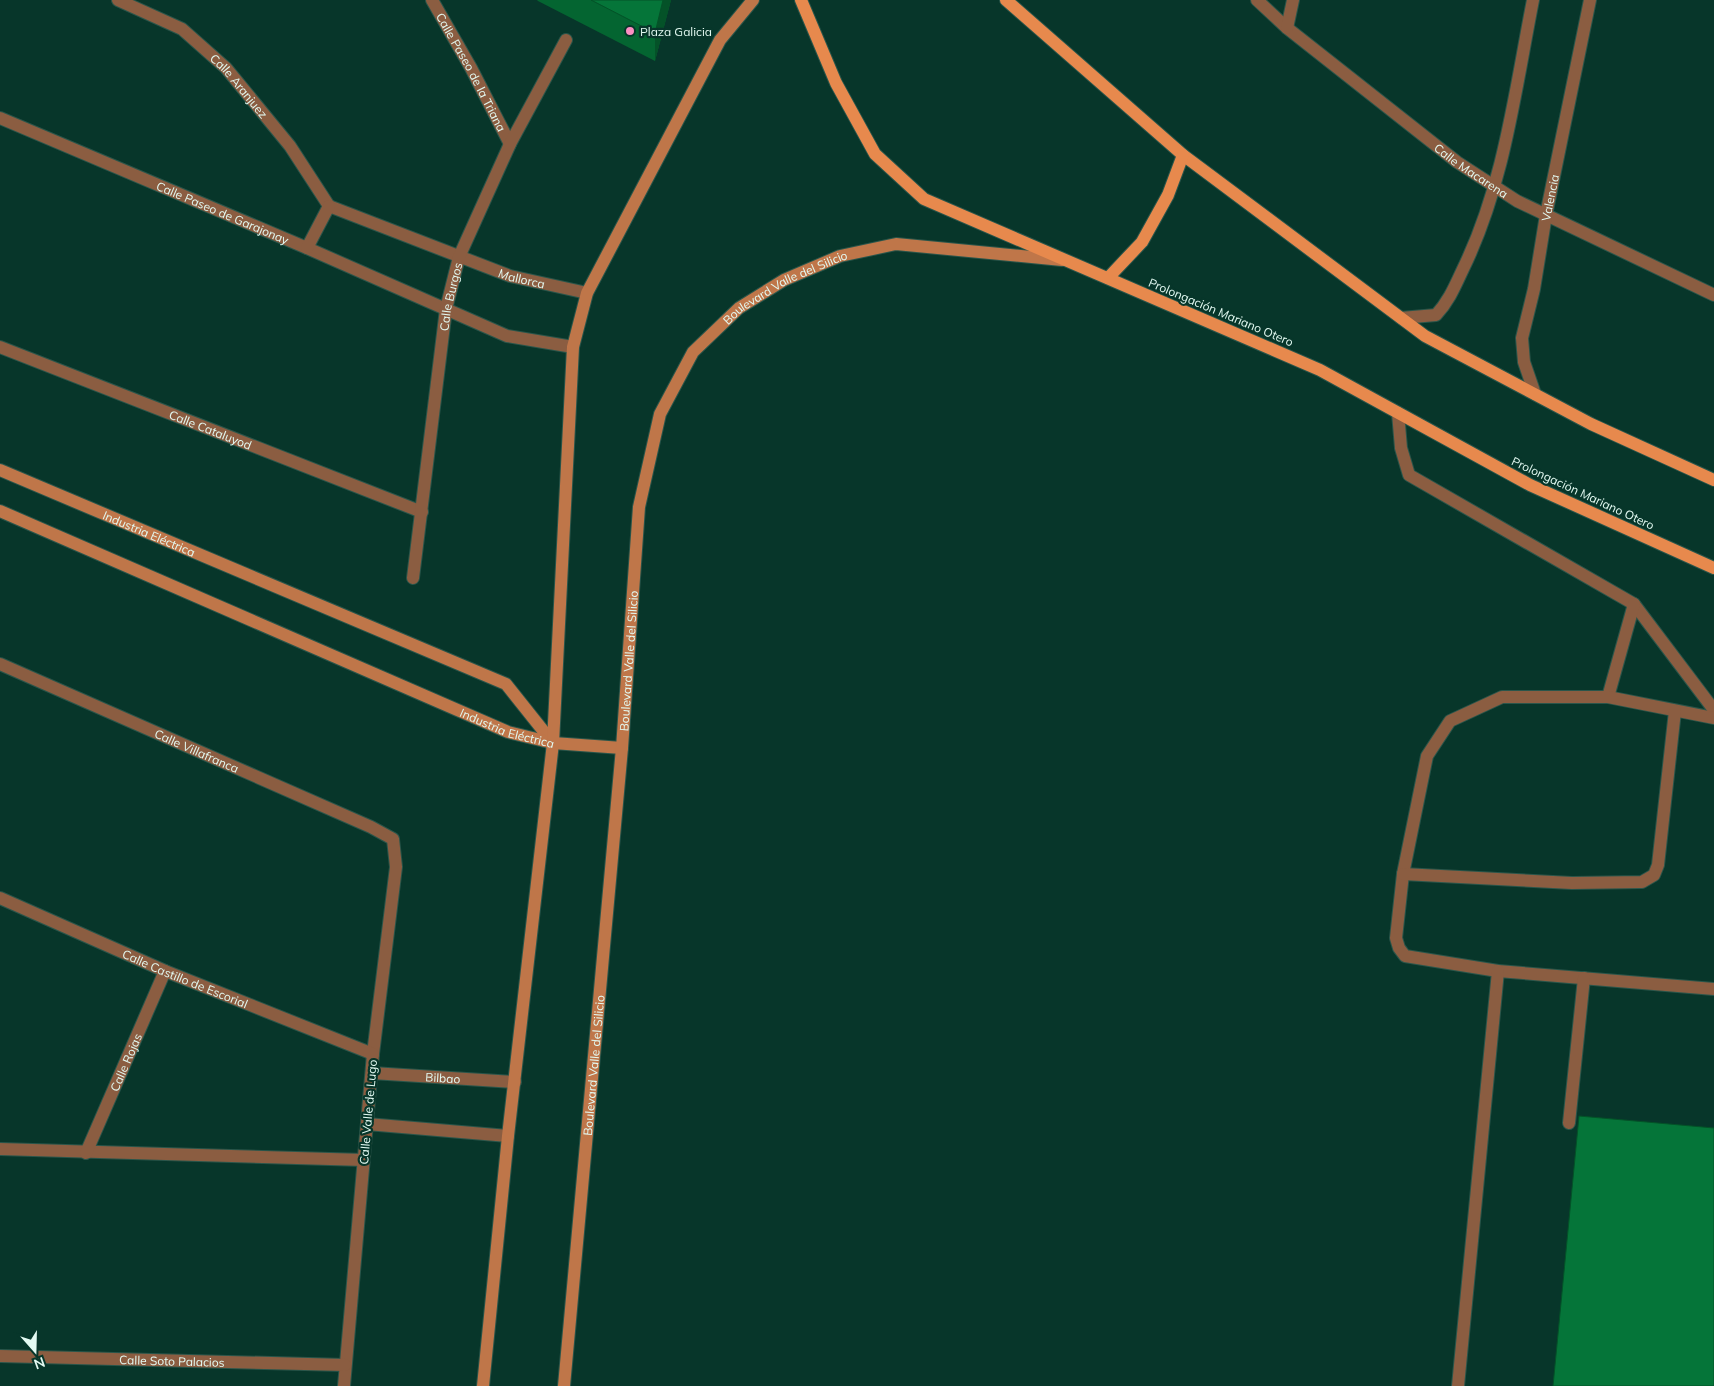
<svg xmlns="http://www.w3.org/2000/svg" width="1714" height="1386" font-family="Mulish,sans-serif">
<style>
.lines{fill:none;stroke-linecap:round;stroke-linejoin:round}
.lane-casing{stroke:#2a554a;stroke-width:14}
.street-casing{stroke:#2a554a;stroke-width:14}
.secondary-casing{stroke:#2a554a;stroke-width:14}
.primary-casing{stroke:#2a554a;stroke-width:14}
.lane{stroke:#8b5d41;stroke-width:12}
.street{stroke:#8b5d41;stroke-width:12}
.secondary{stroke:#bf7649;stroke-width:12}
.primary{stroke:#e7894d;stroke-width:12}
.wall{fill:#046531}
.shaded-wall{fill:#045228}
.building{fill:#057539;stroke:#045228}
.poi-dot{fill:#fc8fc2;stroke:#07362a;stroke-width:2}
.labels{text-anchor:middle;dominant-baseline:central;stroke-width:4.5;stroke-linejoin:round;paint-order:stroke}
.poi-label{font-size:12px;fill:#e3faf2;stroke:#07362a;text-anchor:start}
.street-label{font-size:12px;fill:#e3faf2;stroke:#07362a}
</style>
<rect width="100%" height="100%" fill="#07362a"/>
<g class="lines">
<!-- lane casing -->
<g class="lane-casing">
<g id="lane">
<path d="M1398,413L1401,448L1409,475L1634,604L1714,710"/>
<path d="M1608,697L1634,604"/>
<path d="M1714,718L1608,697H1502L1450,721L1427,756L1403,874L1396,938L1399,948L1405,956L1498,971L1714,989"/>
<path d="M1403,874L1572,883L1642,882L1654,875L1658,865L1675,711"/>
<path d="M1569,1123L1584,978"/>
<path d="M1458,1386L1498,971"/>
</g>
</g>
<!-- street casing -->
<g class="street-casing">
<g id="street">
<path id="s1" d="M118,0L182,29L226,68L290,146L329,206"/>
<path id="s2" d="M432,0L471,68L510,144"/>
<path id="s3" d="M1257,0L1287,28L1457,162L1517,201L1714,295"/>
<path d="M1287,28L1293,0"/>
<path id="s4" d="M0,118L307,248L507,336L573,347"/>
<path id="s5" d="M329,206L510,276L587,293"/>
<path d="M307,248L329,206"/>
<path d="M1401,318L1436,315C1449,301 1455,286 1463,269C1504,185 1515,91 1533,0"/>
<path id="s6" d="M0,347L422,512"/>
<path id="s7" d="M1535,394L1524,362L1522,338L1534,289L1546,215L1590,0"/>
<path id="s8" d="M413,578L446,309L459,257L510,144L566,40"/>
<path id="s9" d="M0,664L371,827L393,839L396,867L373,1054L344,1386"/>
<path id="s10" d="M0,898L165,971L373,1054"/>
<path id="s11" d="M372,1073L515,1082"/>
<path d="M367,1124L508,1136"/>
<path d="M0,1149L364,1160"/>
<path id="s12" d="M86,1153L165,971"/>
<path id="s13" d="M0,1356L345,1365"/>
</g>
</g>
<!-- secondary casing -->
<g class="secondary-casing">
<g id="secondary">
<path id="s14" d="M0,470L506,684L553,743"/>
<path id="s15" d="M0,511L508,732L553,743L622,748"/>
<path d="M483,1386L508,1136L553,743L573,347L587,293L720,40L753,0"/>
<path id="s16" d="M564,1386L622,748L639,507L660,414L693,352L739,308L784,280L840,256L896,244L1062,260"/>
</g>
</g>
<!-- primary casing -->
<g class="primary-casing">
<g id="primary">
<path d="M801,0L836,83L875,154L924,199L1320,370L1530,485L1714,568"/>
<path d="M1006,0L1183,155L1425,336L1591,424L1714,480"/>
<path d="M1108,278L1142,242L1168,195L1183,155"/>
</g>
</g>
<!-- lane -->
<use href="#lane" class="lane"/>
<!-- street -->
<use href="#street" class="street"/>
<!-- secondary -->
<use href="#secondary" class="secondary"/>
<!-- primary -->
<use href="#primary" class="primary"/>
</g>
<!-- wall -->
<path class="wall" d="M537,0H671L655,61L538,1Z"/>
<!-- shaded-wall -->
<path class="shaded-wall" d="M663,0H671L655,61V33Z"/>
<!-- building -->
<g class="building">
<path d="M591,0H663L655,33Z"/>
<path d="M1579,1116L1714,1128V1386H1553Z"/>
</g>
<!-- markers -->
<circle class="poi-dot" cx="630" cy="31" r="5"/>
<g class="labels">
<!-- poi labels -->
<g class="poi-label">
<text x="640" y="31">Plaza Galicia</text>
</g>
<!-- street labels -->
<g class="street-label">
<text stroke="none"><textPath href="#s2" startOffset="82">Calle Paseo de la Triana</textPath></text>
<text stroke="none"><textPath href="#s1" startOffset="151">Calle Aranjuez</textPath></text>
<text stroke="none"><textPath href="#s3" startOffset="274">Calle Macarena</textPath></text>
<text stroke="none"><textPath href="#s7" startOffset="201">Valencia</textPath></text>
<text stroke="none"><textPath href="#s4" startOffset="242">Calle Paseo de Garajonay</textPath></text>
<text stroke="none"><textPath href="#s5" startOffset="206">Mallorca</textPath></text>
<text stroke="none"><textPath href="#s16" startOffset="1162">Boulevard Valle del Silicio</textPath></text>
<text stroke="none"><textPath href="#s8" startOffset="284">Calle Burgos</textPath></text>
<text transform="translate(1221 312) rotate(23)">Prolongación Mariano Otero</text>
<text stroke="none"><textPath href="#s6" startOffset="226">Calle Cataluyod</textPath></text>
<text transform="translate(1583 493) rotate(25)">Prolongación Mariano Otero</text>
<text stroke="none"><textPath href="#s14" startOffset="162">Industria Eléctrica</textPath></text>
<text stroke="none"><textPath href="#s16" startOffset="728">Boulevard Valle del Silicio</textPath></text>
<text stroke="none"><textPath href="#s15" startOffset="552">Industria Eléctrica</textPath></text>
<text stroke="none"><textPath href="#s9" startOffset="215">Calle Villafranca</textPath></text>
<text stroke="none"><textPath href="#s10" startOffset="202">Calle Castillo de Escorial</textPath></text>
<text stroke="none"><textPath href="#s12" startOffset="99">Calle Rojas</textPath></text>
<text stroke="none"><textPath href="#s16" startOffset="322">Boulevard Valle del Silicio</textPath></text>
<text stroke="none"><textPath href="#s11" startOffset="71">Bilbao</textPath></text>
<text transform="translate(368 1112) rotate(-85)">Calle Valle de Lugo</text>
<text stroke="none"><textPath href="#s13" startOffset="172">Calle Soto Palacios</textPath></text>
</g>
</g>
<!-- north arrow -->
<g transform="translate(35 1351) rotate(160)" stroke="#07362a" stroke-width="4" paint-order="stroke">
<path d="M0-4L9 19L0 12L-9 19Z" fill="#e3faf2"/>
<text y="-8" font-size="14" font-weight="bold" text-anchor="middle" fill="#e3faf2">N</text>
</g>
</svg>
